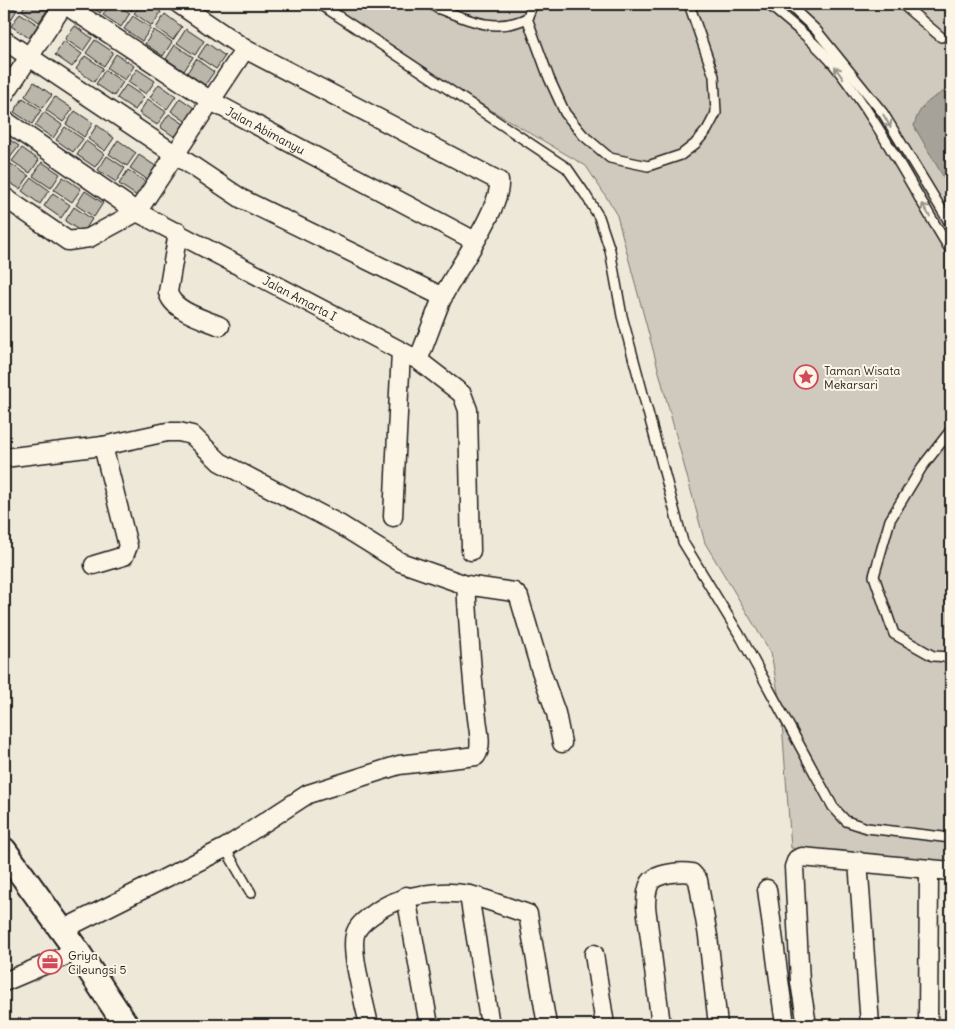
<svg xmlns="http://www.w3.org/2000/svg" width="955" height="1029" font-family="Delius,sans-serif">
<style>
.green{fill:#cfcabd;stroke:#76736c}
.water{fill:#a7a299;stroke:#6f6c67}
.building{fill:#bab6aa;stroke:#1c1c1c}
.lines{fill:none;stroke-linecap:round;stroke-linejoin:round}
.lane-casing{stroke:#1c1c1c;stroke-width:12}
.street-casing{stroke:#1c1c1c;stroke-width:21}
.secondary-casing{stroke:#1c1c1c;stroke-width:28}
.lane{stroke:#fcf5e5;stroke-width:9}
.street{stroke:#fcf5e5;stroke-width:18}
.secondary{stroke:#fcf5e5;stroke-width:24}
.oneway{stroke:#97938b}
.labels{text-anchor:middle;dominant-baseline:central;stroke-width:4;stroke-linejoin:round;paint-order:stroke}
.street-label{font-size:12px;fill:#1c1c1c;stroke:#fcf5e5}
.poi-label{font-size:12px;fill:#1c1c1c;stroke:#fcf5e5;text-anchor:start}
</style>
<rect width="100%" height="100%" fill="#eee8d9"/>
<filter id="ink" filterUnits="userSpaceOnUse"><feTurbulence type="fractalNoise" baseFrequency=".02" numOctaves="2"/><feDisplacementMap in="SourceGraphic" scale="10" xChannelSelector="R" yChannelSelector="G"/><feConvolveMatrix kernelMatrix="1 2 1 2 8 2 1 2 1" color-interpolation-filters="sRGB"/></filter>
<g filter="url(#ink)">
<!-- green -->
<path class="green" d="M311,4H951V863L791,848L781,709L771,653L705,543L616,212L586,166Z"/>
<!-- water -->
<path class="water" d="M951,88V190L914,126C919,104 933,97 951,88Z"/>
<!-- building -->
<g class="building">
<path d="M4,4L17,10L8,24L4,21Z"/>
<path d="M26,4H41L48,9L39,22L22,10Z"/>
<path d="M87,4H106L100,13Z"/>
<path d="M110,4H115L130,13L121,27L103,15Z"/>
<path d="M121,4H136L132,11Z"/>
<path d="M141,4H149L161,12L152,26L134,13Z"/>
<path d="M20,13L38,25L29,38L11,26Z"/>
<path d="M165,14L182,27L173,40L156,28Z"/>
<path d="M133,16L151,28L142,41L124,29Z"/>
<path d="M75,26L92,38L83,51L65,39Z"/>
<path d="M186,29L204,41L195,55L177,43Z"/>
<path d="M154,30L172,42L163,56L145,44Z"/>
<path d="M95,40L113,52L104,66L86,53Z"/>
<path d="M64,41L82,54L72,67L55,55Z"/>
<path d="M207,43L225,56L216,69L198,57Z"/>
<path d="M175,45L193,57L184,71L166,59Z"/>
<path d="M116,54L134,66L125,80L107,68Z"/>
<path d="M85,56L103,68L94,82L76,69Z"/>
<path d="M196,59L214,72L205,85L187,73Z"/>
<path d="M4,63L11,67L4,78Z"/>
<path d="M137,69L155,81L146,94L128,82Z"/>
<path d="M105,70L123,82L114,96L96,84Z"/>
<path d="M34,82L52,95L42,108L25,96Z"/>
<path d="M159,84L176,96L167,109L150,97Z"/>
<path d="M126,85L144,97L135,110L117,98Z"/>
<path d="M55,97L73,109L63,122L46,110Z"/>
<path d="M23,98L41,110L32,124L14,112Z"/>
<path d="M180,98L197,110L188,123L171,111Z"/>
<path d="M148,99L166,112L157,125L139,113Z"/>
<path d="M75,111L93,123L84,137L66,124Z"/>
<path d="M44,112L62,125L53,138L35,126Z"/>
<path d="M169,114L187,126L178,139L160,127Z"/>
<path d="M97,125L114,138L105,151L88,139Z"/>
<path d="M65,127L83,139L73,152L56,140Z"/>
<path d="M4,136L19,146L9,159L4,155Z"/>
<path d="M118,140L136,153L127,166L109,154Z"/>
<path d="M86,141L104,154L95,167L77,155Z"/>
<path d="M22,148L39,160L30,173L12,161Z"/>
<path d="M139,155L157,167L148,180L130,168Z"/>
<path d="M107,156L125,168L116,182L98,170Z"/>
<path d="M42,162L60,174L51,188L33,176Z"/>
<path d="M11,164L29,176L20,189L4,179V174Z"/>
<path d="M128,170L146,182L137,196L119,184Z"/>
<path d="M63,177L81,189L72,202L54,190Z"/>
<path d="M32,178L49,190L40,204L22,191Z"/>
<path d="M85,191L103,203L94,217L76,205Z"/>
<path d="M53,193L70,205L61,218L44,206Z"/>
<path d="M74,207L92,219L83,233L65,221Z"/>
</g>
<g class="lines">
<!-- lane casing -->
<g class="lane-casing">
<g id="lane">
<path d="M320,4L567,168L585,194L599,217L610,250L622,316L683,542L742,639L833,807L846,821L867,828L951,838"/>
<path d="M432,4L437,8C468,19 494,34 527,18L533,4"/>
<path d="M768,4C791,23 816,43 835,66C880,123 913,190 951,251"/>
<path d="M788,4L816,30L883,113L951,225"/>
<path d="M902,4L941,37"/>
<path d="M527,18L549,78L565,113L583,135L610,158L648,166L681,155L695,144L707,130L716,113L714,76L689,4"/>
<path d="M951,430L922,467L890,520L874,576L894,634L933,656L951,657"/>
<path d="M225,848L251,893"/>
</g>
</g>
<!-- street casing -->
<g class="street-casing">
<g id="street">
<path id="s1" d="M64,4L211,101L475,241"/>
<path d="M179,4L245,49L499,181C502,207 457,269 443,296C434,317 427,339 418,360"/>
<path d="M4,40L242,199L443,297"/>
<path d="M4,95L64,4"/>
<path id="s2" d="M4,120L137,212L418,360L462,394L468,410L471,551"/>
<path d="M4,197L68,241L89,238L137,212L245,49"/>
<path d="M178,232L168,292C172,311 204,319 220,326"/>
<path d="M4,458L103,446L167,432H179L192,435L220,462L339,524L400,562L466,585L514,592L519,597L540,668L556,713L562,743"/>
<path d="M393,517L401,351"/>
<path d="M94,565L124,556L128,546L103,446"/>
<path d="M858,861L870,1025"/>
<path d="M767,889L785,1025"/>
<path d="M469,895L490,1025"/>
<path d="M406,896L429,1025"/>
<path d="M62,930L225,848L308,794L399,765L476,756C483,747 478,729 477,718C471,674 469,629 466,585"/>
<path d="M594,954L605,1025"/>
<path d="M4,982L77,951"/>
<path d="M369,1025C365,1005 350,953 355,935C357,925 367,919 375,913C397,895 442,889 470,895C489,900 509,908 528,914L547,1025"/>
<path d="M661,1025L646,907C646,900 646,890 650,883C655,873 682,871 692,873L698,880L708,936L718,1025"/>
<path d="M807,1025L800,982L794,867L797,859L802,857L951,871"/>
<path d="M928,1025L929,869"/>
</g>
</g>
<!-- secondary casing -->
<g class="secondary-casing">
<path id="secondary" d="M4,850L77,951L126,1025"/>
</g>
<!-- lane -->
<use href="#lane" class="lane"/>
<!-- street -->
<use href="#street" class="street"/>
<!-- secondary -->
<use href="#secondary" class="secondary"/>
</g>
<!-- one-way arrows -->
<defs><path id="oneway-shaft" d="M-6 0H5M1.5-3L5.5 0L1.5 3" fill="none" stroke-width="1.6" stroke-linecap="round" stroke-linejoin="round" transform="scale(1.25)"/></defs>
<g class="oneway">
<use href="#oneway-shaft" transform="translate(839 73) rotate(-125)"/>
<use href="#oneway-shaft" transform="translate(887 121) rotate(60)"/>
<use href="#oneway-shaft" transform="translate(926 210) rotate(-121)"/>
</g>
</g>
<!-- icons -->
<defs>
<g id="sight-ring" transform="scale(1.25)"><circle r="9.5" fill="#fcf5e5" stroke="#d1495b" stroke-width="1.5"/><path d="M0-6L1.8-2.2L6-1.7L2.9 1.2L3.7 5.4L0 3.3L-3.7 5.4L-2.9 1.2L-6-1.7L-1.8-2.2Z" fill="#d1495b"/></g>
<g id="office-ring" transform="scale(1.25)"><circle r="9.5" fill="#fcf5e5" stroke="#d1495b" stroke-width="1.5"/><path d="M-6-3h4V-5.5h4V-3h4V5H-6ZM-1-4.5V-3h2v-1.5ZM-6 0V1H6V0Z" fill="#d1495b"/></g>
</defs>
<g fill-rule="evenodd">
<use href="#sight-ring" x="806" y="377"/>
<use href="#office-ring" x="50" y="962"/>
</g>
<g class="labels">
<!-- street labels -->
<g class="street-label">
<text stroke="none"><textPath href="#s1" startOffset="238">Jalan Abimanyu</textPath></text>
<text stroke="none"><textPath href="#s2" startOffset="346">Jalan Amarta I</textPath></text>
</g>
<!-- poi labels -->
<g class="poi-label">
<text x="824" y="370">Taman Wisata<tspan x="824" dy="14">Mekarsari</tspan></text>
<text x="68" y="955">Griya<tspan x="68" dy="14">Cileungsi 5</tspan></text>
</g>
</g>
<!-- margin -->
<rect width="955" height="1029" fill="none" stroke="#fcf5e5" stroke-width="20"/>
<rect x="10" y="10" width="935" height="1009" fill="none" stroke="#1c1c1c" stroke-width="2" filter="url(#ink)"/>
</svg>
